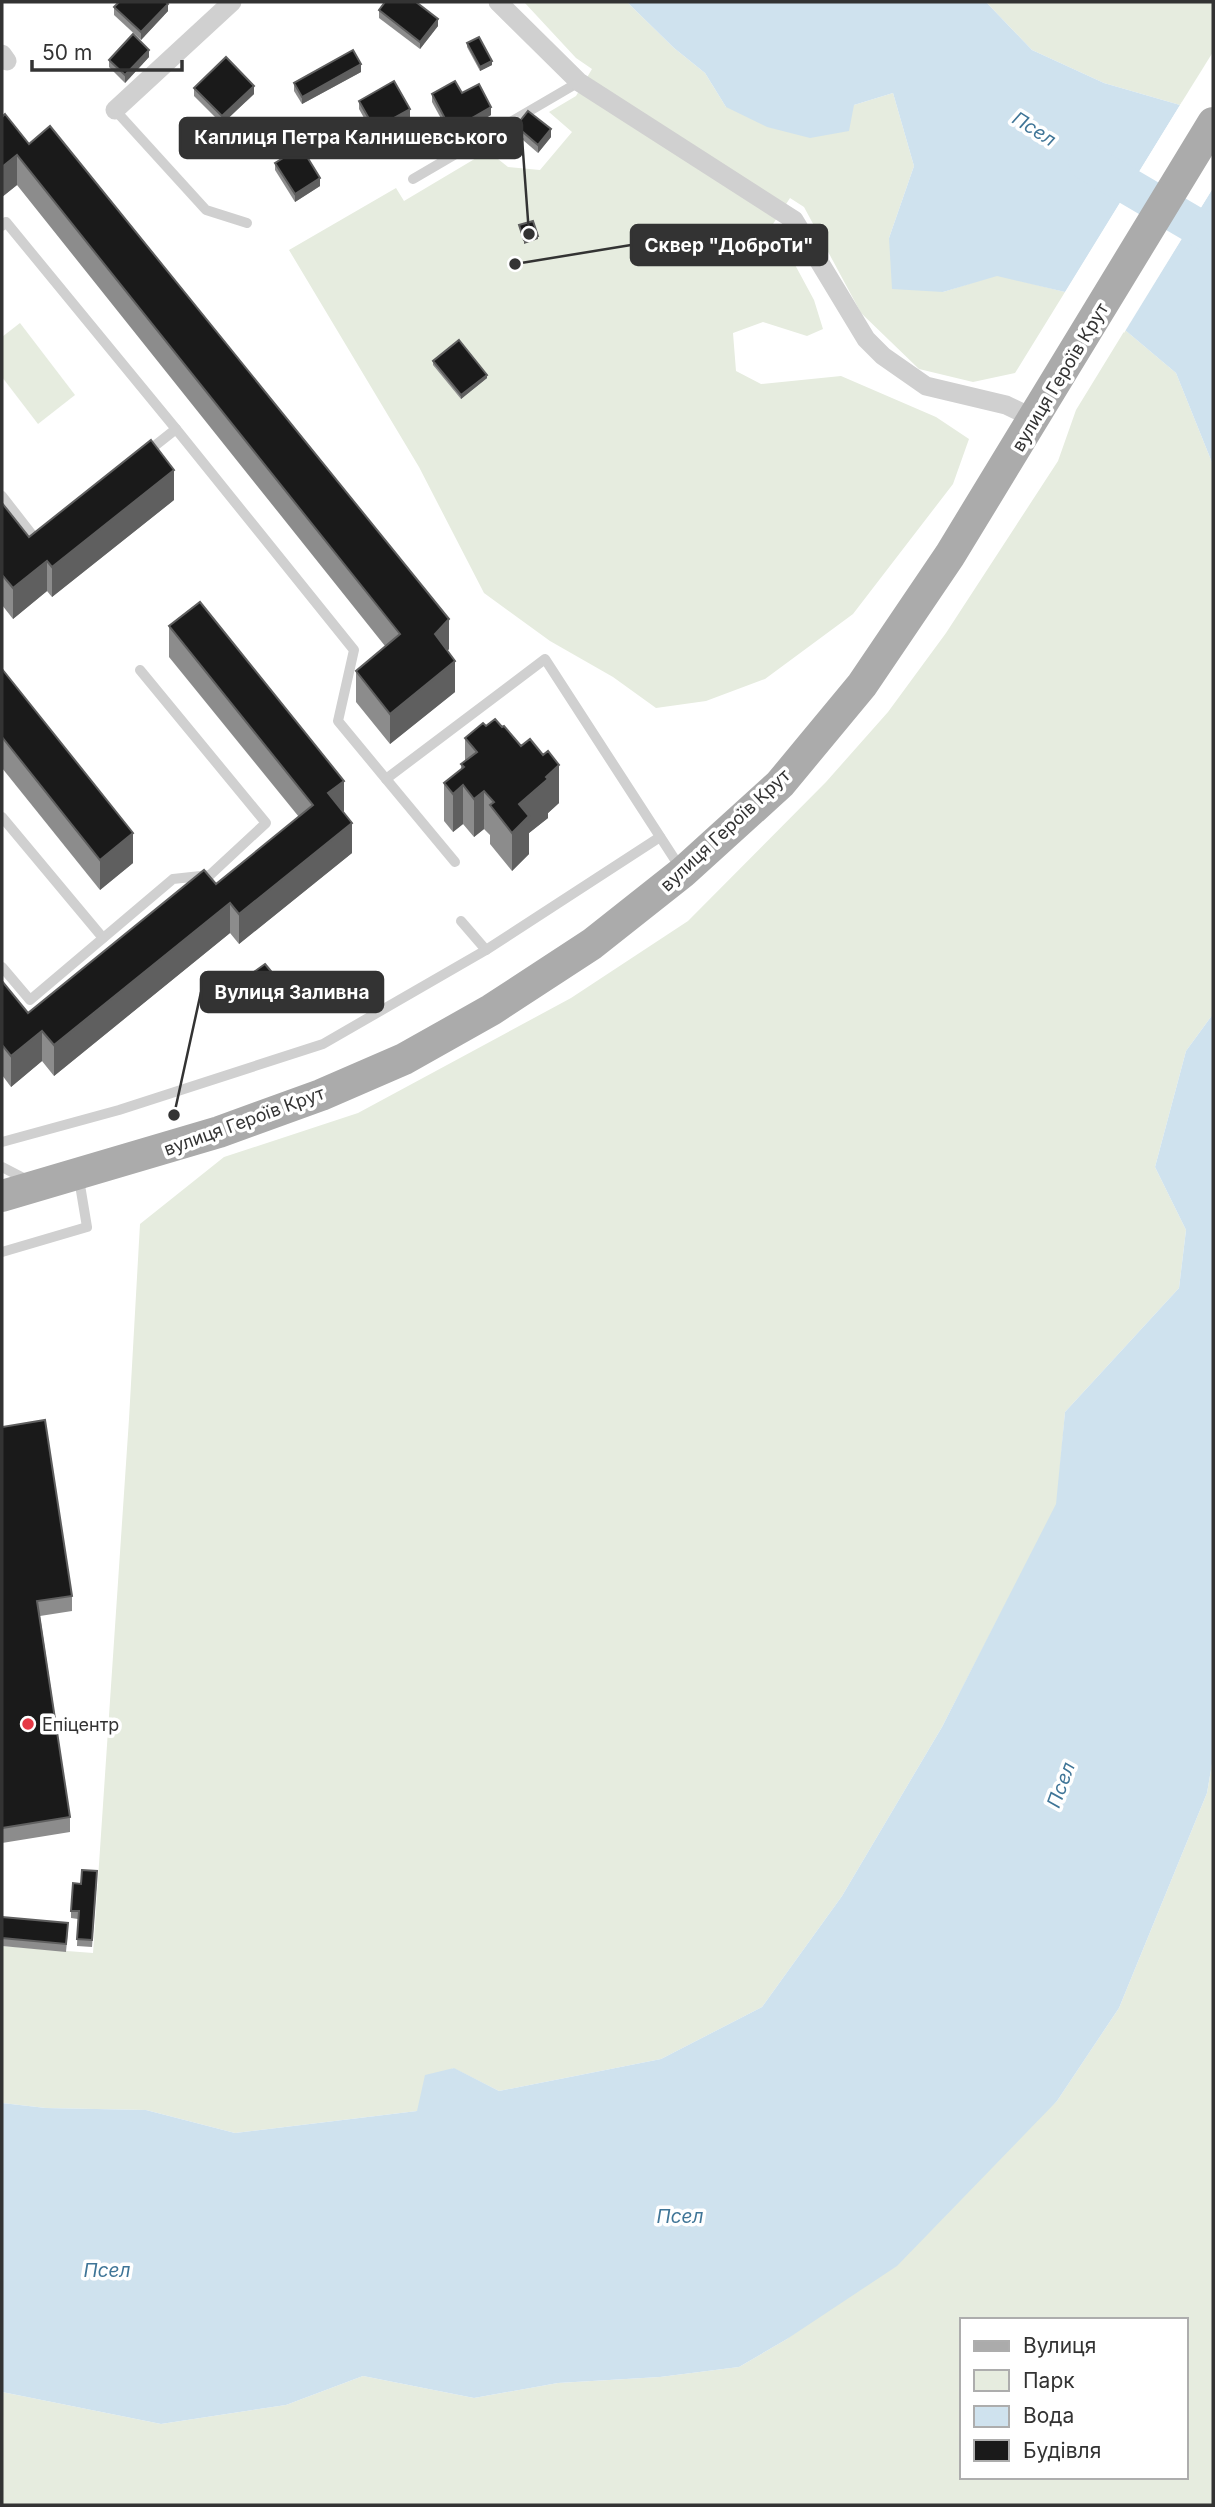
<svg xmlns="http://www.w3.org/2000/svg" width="1215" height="2507" font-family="Inter,sans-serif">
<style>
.green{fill:#e6ecdf;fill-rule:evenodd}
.water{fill:#cfe2ee}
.pier{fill:#fff}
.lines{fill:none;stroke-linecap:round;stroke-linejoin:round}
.river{stroke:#cfe2ee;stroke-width:37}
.lane{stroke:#d0d0d0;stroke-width:10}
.street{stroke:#d0d0d0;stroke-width:19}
.primary{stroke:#ababab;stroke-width:32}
.wall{fill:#8c8c8c}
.shaded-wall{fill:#5f5f5f}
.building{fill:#1a1a1a;stroke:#5f5f5f;stroke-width:2}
.poi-dot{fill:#e63946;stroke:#fff;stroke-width:2.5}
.labels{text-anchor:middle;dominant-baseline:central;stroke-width:7;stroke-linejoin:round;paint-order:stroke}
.street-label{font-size:18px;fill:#333;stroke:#fff}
.poi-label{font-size:18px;fill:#333;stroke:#fff;text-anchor:start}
.water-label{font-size:19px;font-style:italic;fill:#3f7597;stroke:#fff}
.leader{fill:none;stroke:#333;stroke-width:2.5}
.callout-dot{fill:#333;stroke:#fff;stroke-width:2.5}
.callout{fill:#333;stroke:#333;stroke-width:2.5}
.callout-label{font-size:19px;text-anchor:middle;font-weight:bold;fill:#fff}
</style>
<rect width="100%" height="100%" fill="#fff"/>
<!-- green -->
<g class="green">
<path d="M524,2H627L674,48L705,73L726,107L854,105L893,93L914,166L889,238L943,292L997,275L1065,292L1015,373L973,382L919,369L861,313L804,207L790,198L773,224L814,300L823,329L807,336L763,322L733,333L736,371L761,384L841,376L936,417L969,439L953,484L853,614L765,679L706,701L656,708L613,677L550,641L484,593L419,467L289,250L396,188L404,201L488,151L508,167L540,170L572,132L549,112L576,96L592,69L576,58Z"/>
<path d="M986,2H1213V52L1180,105L1104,83L1032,50Z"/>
<path d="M20,323L75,395L38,424L2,377V337Z"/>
<path d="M1125,330L1176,373L1213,465V1014L1186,1051L1155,1167L1186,1230L1179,1288L1065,1412L1057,1504L942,1727L842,1896L762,2007L661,2059L499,2091L453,2068L417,2111L235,2133L146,2110L46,2108L2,2103V1946L93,1953L129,1419L140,1224L224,1157L358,1113L571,998L688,921L826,782L888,712L946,633L1058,461L1076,410Z"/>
<path d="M1213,1758V2505H2V2392L161,2424L286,2405L363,2376L474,2398L558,2383L660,2377L739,2367L787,2339L1057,2101L1119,2008L1207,1793ZM961,2320H1185V2477H961Z"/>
</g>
<!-- water -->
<g class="water">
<path d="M627,2H986L1032,50L1104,83L1180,105L1065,292L997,276L943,292L892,289L889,238L914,166L893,93L854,105L849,131L810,138L767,127L726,107L705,73L674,48Z"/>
<path d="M1213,188V465L1176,373L1125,330Z"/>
<path d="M1213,1014V1758L1207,1793L1119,2008L1057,2101L897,2266L787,2339L739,2367L660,2377L558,2383L474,2398L363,2376L286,2405L161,2424L2,2392V2103L46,2108L146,2110L235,2133L417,2111L425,2075L454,2068L499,2091L661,2059L762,2007L842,1896L942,1727L1056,1504L1065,1412L1179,1288L1186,1230L1155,1167L1186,1051Z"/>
</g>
<!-- pier -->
<g class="pier">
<path d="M1182,102L1183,107L1068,294L1063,296Z"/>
<path d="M1213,184V188L1124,333L1122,329Z"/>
</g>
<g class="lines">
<!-- river -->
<path class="river" d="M1087,162L1213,236"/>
<!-- lane -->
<g class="lane">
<path d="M115,110L206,210L247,223"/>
<path d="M413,179L579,82"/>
<path d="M2,226L6,222L176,429"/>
<path d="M147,452L176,429L354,650L338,721L386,779L545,659L681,869"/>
<path d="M2,496L37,541"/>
<path d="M386,779L455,862"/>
<path d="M2,817L103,938"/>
<path d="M461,921L486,950"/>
<path d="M2,967L30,1000L173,879L210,875L266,823L140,670"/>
<path d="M2,1142L119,1110L323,1044L486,950L660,837"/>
<path d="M2,1167L29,1181"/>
<path d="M2,1252L87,1227L79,1179"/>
</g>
<!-- street -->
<g class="street">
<path d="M498,2L579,82L794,220L866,339L883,356L926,386L1006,405L1035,419"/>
<path d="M2,54L7,61"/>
<path d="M115,110L232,2"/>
</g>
<!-- primary -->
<path class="primary" d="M2,1196L219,1132L321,1095L404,1059L491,1010L592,944L683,872L780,784L862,685L950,555L1213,123"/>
</g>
<!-- wall -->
<g class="wall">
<path d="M114,7L168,11L141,40L114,15Z"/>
<path d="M379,10L438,26L420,49L379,18Z"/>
<path d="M467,43L492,65L480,71L467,47Z"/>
<path d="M149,57L125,83L109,67V60Z"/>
<path d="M361,72L302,104L294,91V83Z"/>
<path d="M194,88L254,94L222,124L194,96Z"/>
<path d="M432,94L491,115L451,137L432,102Z"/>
<path d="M359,101L410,117L390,128L397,148L385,155L359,109Z"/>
<path d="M2,117L449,649L447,651L455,692L390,744L356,702V671L385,646L17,185L2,197Z"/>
<path d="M516,126L551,137L538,153L516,134Z"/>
<path d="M275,163L320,186L295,202L275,170Z"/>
<path d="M433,361L487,378L461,399L433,365Z"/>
<path d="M174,500L52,597L47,591L13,619L2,605V503L29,537Z"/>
<path d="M169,626L344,811L343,812L352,853L239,944L230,933L54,1076L42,1061L11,1087L2,1075V981L28,1013L216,884L299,817L169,657Z"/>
<path d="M2,669L133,863L100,890L2,768Z"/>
<path d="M465,738L559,803L548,813V818L529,833V854L512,871L490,844V835L484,829L474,837L463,824L453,832L444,821V783L461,769V764L465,761Z"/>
<path d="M237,984L285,992L258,1012L237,988Z"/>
<path d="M2,1427L72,1596V1611L40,1616L70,1817V1832L2,1843Z"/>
<path d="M97,1878L92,1947L77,1946L78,1919L71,1918V1911L81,1884Z"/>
<path d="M2,1917L68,1930L66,1952L2,1946Z"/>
</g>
<!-- shaded-wall -->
<g class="shaded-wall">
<path d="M168,4V11L141,40V32Z"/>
<path d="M438,19V26L420,49V42Z"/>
<path d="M149,50V57L125,83V75Z"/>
<path d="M492,61V65L480,71V67Z"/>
<path d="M361,64V72L302,104V97Z"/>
<path d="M254,86V94L222,124V116Z"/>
<path d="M491,107V115L451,137V130Z"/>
<path d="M410,109V117L387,130V122Z"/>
<path d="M551,129V137L538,153V145Z"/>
<path d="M397,140V148L385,155V147Z"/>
<path d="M17,155V185L2,197V167Z"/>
<path d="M320,178V186L295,202V194Z"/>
<path d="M538,236V239L524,244V240Z"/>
<path d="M487,375V378L461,399V395Z"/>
<path d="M174,470V500L52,597V567Z"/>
<path d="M47,561V591L13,619V588Z"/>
<path d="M449,619V649L435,665V634Z"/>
<path d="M455,661V692L390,744V714Z"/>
<path d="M559,765V803L548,813V818L529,833V854L512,871V833L519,804L546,777Z"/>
<path d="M344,781V811L328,824V793Z"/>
<path d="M463,785V824L453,832V794Z"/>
<path d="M484,791V829L474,837V799Z"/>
<path d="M352,823V853L239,944V914Z"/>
<path d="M133,833V863L100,890V860Z"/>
<path d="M230,903V933L54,1076V1045Z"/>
<path d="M285,988V992L258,1012V1009Z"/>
<path d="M42,1031V1061L11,1087V1056Z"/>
</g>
<!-- building -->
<g class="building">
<path d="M119,2H166L168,4L141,32L114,7Z"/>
<path d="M385,2H416L438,19L420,42L379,10Z"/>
<path d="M133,34L149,50L125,75L109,60Z"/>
<path d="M479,37L492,61L480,67L467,43Z"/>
<path d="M353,50L361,64L302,97L294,83Z"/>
<path d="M226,57L254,86L222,116L194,88Z"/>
<path d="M394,81L410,109L387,122L397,140L385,147L359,101Z"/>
<path d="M455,81L462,93L479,84L491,107L451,130L432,94Z"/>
<path d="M528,111L551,129L538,145L516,126Z"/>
<path d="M5,114L29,144L50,126L449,619L435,634L455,661L390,714L356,671L400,634L17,155L2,167V117Z"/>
<path d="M301,147L320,178L295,194L275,163Z"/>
<path d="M533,221L538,236L524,240L519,225Z"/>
<path d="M459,340L487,375L461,395L433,361Z"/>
<path d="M151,440L174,470L52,567L47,561L13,588L2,575V503L29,537Z"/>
<path d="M200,602L344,781L328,793L352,823L239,914L230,903L54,1045L42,1031L11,1056L2,1045V981L28,1013L204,870L216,884L313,805L169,626Z"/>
<path d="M2,669L133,833L100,860L2,737Z"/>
<path d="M495,719L502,727L504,726L521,746L530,739L543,755L548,751L559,765L546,777L548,779L519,804L529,816L512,833L490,805L494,802L484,791L474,799L463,785L453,794L444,783L464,767L461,764L477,752L465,738L483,723L486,726Z"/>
<path d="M265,964L285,988L258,1009L237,984Z"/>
<path d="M45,1420L72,1596L37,1601L70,1817L2,1828V1427Z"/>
<path d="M82,1870L97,1871L92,1940L77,1939L79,1911H71L73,1883L81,1884Z"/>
<path d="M2,1917L68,1923L66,1944L2,1938Z"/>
</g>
<!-- markers -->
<circle class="poi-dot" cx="28" cy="1724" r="7"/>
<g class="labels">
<!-- street labels -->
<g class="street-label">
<text transform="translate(1060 377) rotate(-59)">вулиця Героїв Крут</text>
<text transform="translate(725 830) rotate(-43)">вулиця Героїв Крут</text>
<text transform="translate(244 1121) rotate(-20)">вулиця Героїв Крут</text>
</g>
<!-- poi labels -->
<g class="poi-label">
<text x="42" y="1724">Епіцентр</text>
</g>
<!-- water labels -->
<g class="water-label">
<text transform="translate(1034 129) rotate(32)">Псел</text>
<text transform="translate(1061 1785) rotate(-70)">Псел</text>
<text x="680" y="2216">Псел</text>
<text x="107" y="2270">Псел</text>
</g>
</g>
<!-- callouts -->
<path class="leader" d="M529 234L522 138M515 264L631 245M174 1115L201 992"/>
<g class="callout-dot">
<circle cx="529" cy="234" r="7"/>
<circle cx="515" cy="264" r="7"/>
<circle cx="174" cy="1115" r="7"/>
</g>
<g class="callout">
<rect x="180" y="118" width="342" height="40" rx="7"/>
<rect x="631" y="225" width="196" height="40" rx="7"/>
<rect x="201" y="972" width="182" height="40" rx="7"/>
</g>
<g class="callout-label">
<text x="351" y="144">Каплиця Петра Калнишевського</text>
<text x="729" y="252">Сквер "ДоброТи"</text>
<text x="292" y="999">Вулиця Заливна</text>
</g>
<!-- border -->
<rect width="1215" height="2507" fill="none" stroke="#333333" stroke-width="7"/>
<!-- legend -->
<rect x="960" y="2318" width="228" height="161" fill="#ffffff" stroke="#adadad" stroke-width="2"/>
<rect x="974" y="2341" width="35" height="10" fill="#ababab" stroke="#adadad" stroke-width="2"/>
<text x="1023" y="2353" font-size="21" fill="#333333">Вулиця</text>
<rect x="974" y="2370" width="35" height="21" fill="#e6ecdf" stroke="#adadad" stroke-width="2"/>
<text x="1023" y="2388" font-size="21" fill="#333333">Парк</text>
<rect x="974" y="2406" width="35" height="21" fill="#cfe2ee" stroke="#adadad" stroke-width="2"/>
<text x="1023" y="2423" font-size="21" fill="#333333">Вода</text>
<rect x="974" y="2440" width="35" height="21" fill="#1a1a1a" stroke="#adadad" stroke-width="2"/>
<text x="1023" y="2458" font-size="21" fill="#333333">Будівля</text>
<!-- scale -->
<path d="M32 60v10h150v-10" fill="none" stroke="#333333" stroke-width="3.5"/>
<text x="42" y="60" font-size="21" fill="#333333" stroke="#ffffff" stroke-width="5" paint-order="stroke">50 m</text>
</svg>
